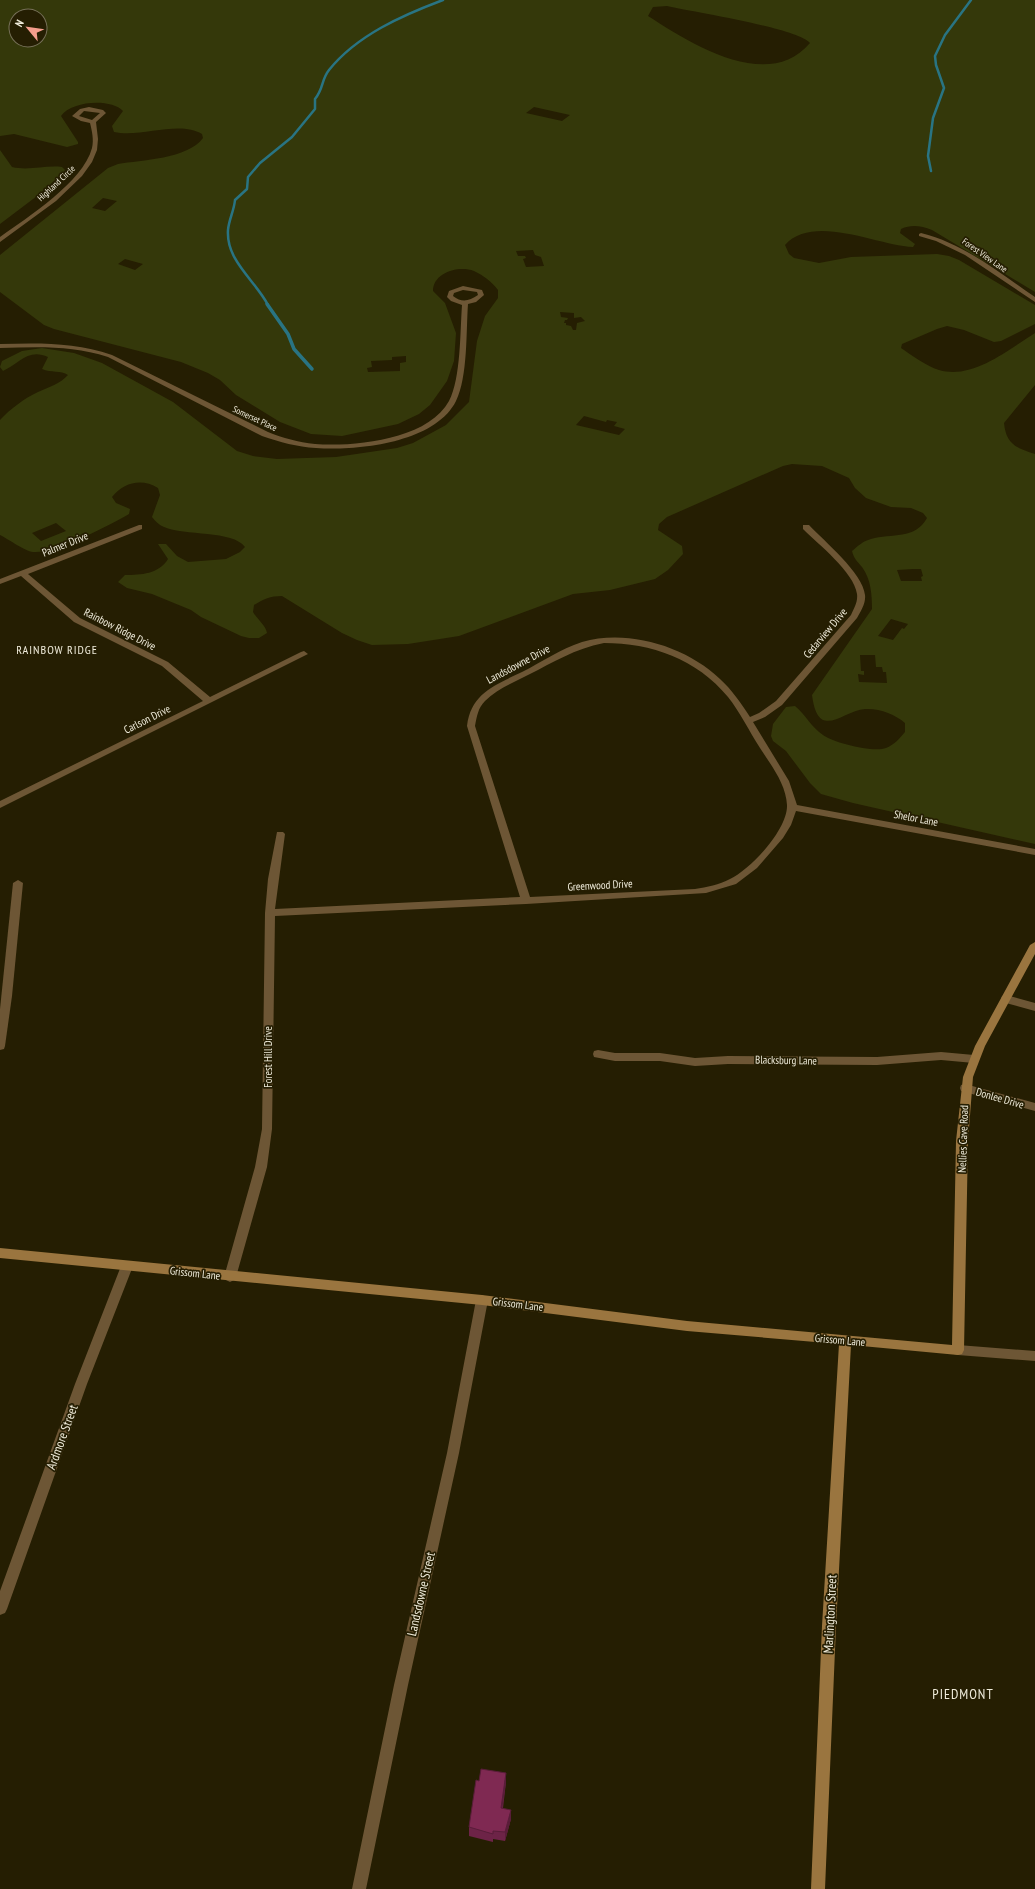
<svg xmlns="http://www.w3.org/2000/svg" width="1035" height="1889" font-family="'PT Sans Narrow',sans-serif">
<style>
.green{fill:#34380a;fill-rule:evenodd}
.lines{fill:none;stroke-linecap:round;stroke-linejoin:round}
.stream-far1{stroke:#297483;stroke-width:2.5}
.stream{stroke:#297483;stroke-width:3.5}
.street{fill:#6d5635;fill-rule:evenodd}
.secondary{fill:#9a753f;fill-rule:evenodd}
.wall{fill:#6d2347}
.shaded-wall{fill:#591d39}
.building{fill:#7f2952;stroke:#591d39}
.labels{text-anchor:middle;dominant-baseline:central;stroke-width:3.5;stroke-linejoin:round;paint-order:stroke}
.far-street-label{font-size:9px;fill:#efebda;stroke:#251e02}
.street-label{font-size:11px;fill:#efebda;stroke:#251e02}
.neighbourhood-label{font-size:12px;letter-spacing:1px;fill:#efebda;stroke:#251e02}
.near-street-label{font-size:13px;fill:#efebda;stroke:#251e02}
.near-neighbourhood-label{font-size:14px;letter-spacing:1px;fill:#efebda;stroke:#251e02}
</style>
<rect width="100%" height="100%" fill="#251e02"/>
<!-- green -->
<g class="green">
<path d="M0,0H1035V292L932,230C921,226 912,224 901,229L900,233L915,244L913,247C878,246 814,213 785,245L789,254L794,258L819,263L851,257L937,254L949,256L959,260L1035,305V324L1001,341L994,342L964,330L947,326L937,329L902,344L901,348C911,355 928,367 939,370C972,380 1008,350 1035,333V385L1004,423C1006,444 1016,448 1035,454V844L853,803L821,794L810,783L786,751L773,741L771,736L773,724L786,707L795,706C806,715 811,727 823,735C834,743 874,753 886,748C894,745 900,738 905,732V723C895,714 879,708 865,709C842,711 818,742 812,695L872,609C872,595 871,579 862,567C857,561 854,559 852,551C858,546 863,541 871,539C892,533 915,540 927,518L923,513L911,508L891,507L866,498L855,488L849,478L822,466L792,464L783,466L667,517L659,524L658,530L682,546L683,554L668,570L655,579L610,590L573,594L459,636L408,644L372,645L357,640L342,633L282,596C270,596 264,599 254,605L253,612C257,619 266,626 267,633L259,638H249L241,636L201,617L191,610L152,594L127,588L118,582L125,575C141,575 159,574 168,559L158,544H166L177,556L188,562L226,559L240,552L245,547C233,530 184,536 164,527C159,525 155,521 152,517L160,495L158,488C142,478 124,482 112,497L116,503L130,509L129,514C110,525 54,554 33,552C25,551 8,539 0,535V420C10,409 25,398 38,392C49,387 60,384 68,375C61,370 51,373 42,369L48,357C28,348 19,364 3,371L0,367L2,361L22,351L42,348L74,353L102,363L173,402L237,451L253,456L277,459L336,457L397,448L413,443L446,425L469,402L477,341L485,316L498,298V290C492,282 483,275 474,271C458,265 433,273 433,291L445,303L456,333L454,361L447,381L430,405L419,414L398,424L342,436L311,434L280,422L236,395L220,380L208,373L181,362L54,329L44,325L0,292V255L108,168L118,164C141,160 188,159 203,138L202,134C179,120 141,138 114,132L112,126L123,111C111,98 71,101 61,116L78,142V144L67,147L14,134L0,136ZM667,6C693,12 797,28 810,43C768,93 690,43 648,16L653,7ZM16,16H40V40H16ZM534,107L570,115L562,121L526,113ZM103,198L117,201L105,211L92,208ZM533,250L535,255L541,257L544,266L526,267L523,259L526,258L525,256H518L516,251ZM125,259L143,264L135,270L118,264ZM560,312L574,313V318L581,317L585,321L577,323L576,330H573L571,326L566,325V323H564L565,320H567L568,318L561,317ZM406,356V362L400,363V371L368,372L367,368L372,367L371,361L392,360V357ZM584,416L606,422L607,420L617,422L614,426L625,429L619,435L576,425ZM56,523L66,531L41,541L32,533ZM913,569H921L923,576L921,577L922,581H901L897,570ZM891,619L908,624L904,629L902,628L893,640L878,636ZM860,655H875L876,667H882L883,672H886L887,683L859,682L858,674L864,675V671H861Z"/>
<path d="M0,150L12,167C29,171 45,165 62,167L65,170L63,173L37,196L0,224Z"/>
</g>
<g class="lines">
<!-- stream-far1 -->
<g class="stream-far1">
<path d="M931,171L928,156L933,118L944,88L936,65L935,56L945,35L971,0"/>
<path d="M268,305C255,280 226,261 228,230C229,219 234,211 235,200L247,189L248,177L260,163L292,137L315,109V99C324,88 321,80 329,70C357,35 403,15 443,0"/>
</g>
<!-- stream -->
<path class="stream" d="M267,304L288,334L294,349L312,369"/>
<!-- street -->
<g class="street">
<path d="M89,107L103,110L106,113L96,122L98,139L97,150L92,162L82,176L56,201L0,242V237C28,217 83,182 92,148C94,140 92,131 90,123L81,121L72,116L80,109ZM84,111L100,113L92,120L79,116Z"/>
<path d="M921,233C965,244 998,272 1035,297V302L965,255L936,241L919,236V234Z"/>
<path d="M463,286L482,290L484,295L476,302L468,304C466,331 468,377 456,401C435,443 357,451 316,448C297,447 280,442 262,436L108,357C72,345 37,347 0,348V344C39,343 75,342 112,355L268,432C283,438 298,442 315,444C353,447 428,440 449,401C461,378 460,331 462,305L451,301L447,297L449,291ZM463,290L477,292L478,295C469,301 462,303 453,296L454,293Z"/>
<path d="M139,525H142V529L28,574L80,618L168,662L210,697L301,652L304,651L308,654L0,808V801L203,701L162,666L74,622L21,576L0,584V579Z"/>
<path d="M803,525H809C824,541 863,573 865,595C866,603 861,611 857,618L782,705L765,717L753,722L789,781L797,805L1035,849V855L796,811L791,825L783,838L757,868L736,884L706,893L526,904L275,916L272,1129L267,1167L236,1277L234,1280L230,1282L226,1280L224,1277L255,1167L262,1129L265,913L268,879L277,832H283L285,834L275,909L520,897L467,726C471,693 495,685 522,672C542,662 560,649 582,642C628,629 685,646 720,679C732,690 741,703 750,717L759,713L776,701L851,615C854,608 858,602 857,594C854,572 818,544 803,529ZM604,643C651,643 697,659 728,697C740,712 749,731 760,748C771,765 786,784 787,805C788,829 751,869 730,879C719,885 707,887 695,889L530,897L475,726C477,716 478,708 485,701C497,689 513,683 528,675C554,662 574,649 604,643Z"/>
<path d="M18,880L23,883L12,996L5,1046L4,1049L0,1050V1009L13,883Z"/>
<path d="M1006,995L1035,1003V1011L1002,1002L1001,999L1002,996Z"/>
<path d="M598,1050L615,1053H660L695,1058L728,1056L877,1057L941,1052L974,1055L978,1056L979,1059L978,1062L974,1063L941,1060L877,1065L728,1064L695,1066L660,1061H615L594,1057L593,1054L594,1051Z"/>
<path d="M965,1084L1035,1103V1111L961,1091L960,1088L961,1085Z"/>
<path d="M127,1261L131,1263L133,1266L87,1384L7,1609L5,1613L0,1615V1591L75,1384L121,1266L123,1263Z"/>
<path d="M482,1295L486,1297L488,1300L459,1453L408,1685L366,1889H352L394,1685L447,1453L476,1300L478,1297Z"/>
<path d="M958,1345L1035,1351V1361L958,1355L954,1354L952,1350L954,1346Z"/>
</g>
<!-- secondary -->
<path class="secondary" d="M1035,942V954L985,1046L973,1077L968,1141L964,1350L962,1354L958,1355L851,1345L836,1626L825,1889H811L822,1626L839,1344L687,1331L482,1305L0,1258V1248L482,1295L687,1321L952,1345L956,1141L963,1077L975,1046L1030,945Z"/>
</g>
<!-- wall -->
<path class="wall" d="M479,1781L506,1782L503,1808L511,1819L505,1841L493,1839V1842L469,1836V1827Z"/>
<!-- shaded-wall -->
<g class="shaded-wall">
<path d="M506,1773V1782L501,1817V1808Z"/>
<path d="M511,1810V1819L505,1841V1832Z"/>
</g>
<!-- building -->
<path class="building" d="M481,1769L506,1773L501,1808L511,1810L505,1832L493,1831V1834L469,1827L476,1780L479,1781Z"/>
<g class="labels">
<!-- far-street labels -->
<g class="far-street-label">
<text transform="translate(56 183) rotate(-43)">Highland Circle</text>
<text transform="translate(985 255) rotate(35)">Forest View Lane</text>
<text transform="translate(255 418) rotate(25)">Somerset Place</text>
</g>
<!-- street labels -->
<g class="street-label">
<text transform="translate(65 544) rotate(-22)">Palmer Drive</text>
<text transform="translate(120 629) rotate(27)">Rainbow Ridge Drive</text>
<text transform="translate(825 633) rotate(-50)">Cedarview Drive</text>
<text transform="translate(518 664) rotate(-28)">Landsdowne Drive</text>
<text transform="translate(147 719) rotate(-27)">Carlson Drive</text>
<text transform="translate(916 818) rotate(11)">Shelor Lane</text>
<text transform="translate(600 885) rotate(-3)">Greenwood Drive</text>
<text transform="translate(268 1057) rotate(-90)">Forest Hill Drive</text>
<text transform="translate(786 1060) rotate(1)">Blacksburg Lane</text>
<text transform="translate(1000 1098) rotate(16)">Donlee Drive</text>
<text transform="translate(963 1139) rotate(-88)">Nellies Cave Road</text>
<text transform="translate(195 1273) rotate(6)">Grissom Lane</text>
<text transform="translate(518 1304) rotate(7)">Grissom Lane</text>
<text transform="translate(840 1340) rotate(5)">Grissom Lane</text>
</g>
<!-- neighbourhood labels -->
<g class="neighbourhood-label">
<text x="57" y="649">RAINBOW RIDGE</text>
</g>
<!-- near-street labels -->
<g class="near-street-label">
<text transform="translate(62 1437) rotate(-70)">Ardmore Street</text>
<text transform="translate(421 1594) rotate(-77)">Landsdowne Street</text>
<text transform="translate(830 1614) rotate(-87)">Marlington Street</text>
</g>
<!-- near-neighbourhood labels -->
<g class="near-neighbourhood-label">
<text x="963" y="1694">PIEDMONT</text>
</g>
</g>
<!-- north arrow -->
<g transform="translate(28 28) rotate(299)"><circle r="19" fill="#251e02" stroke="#767058"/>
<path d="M0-3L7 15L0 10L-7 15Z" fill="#f49d8c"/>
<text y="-6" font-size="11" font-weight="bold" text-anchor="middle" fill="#efebda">N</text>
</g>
</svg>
